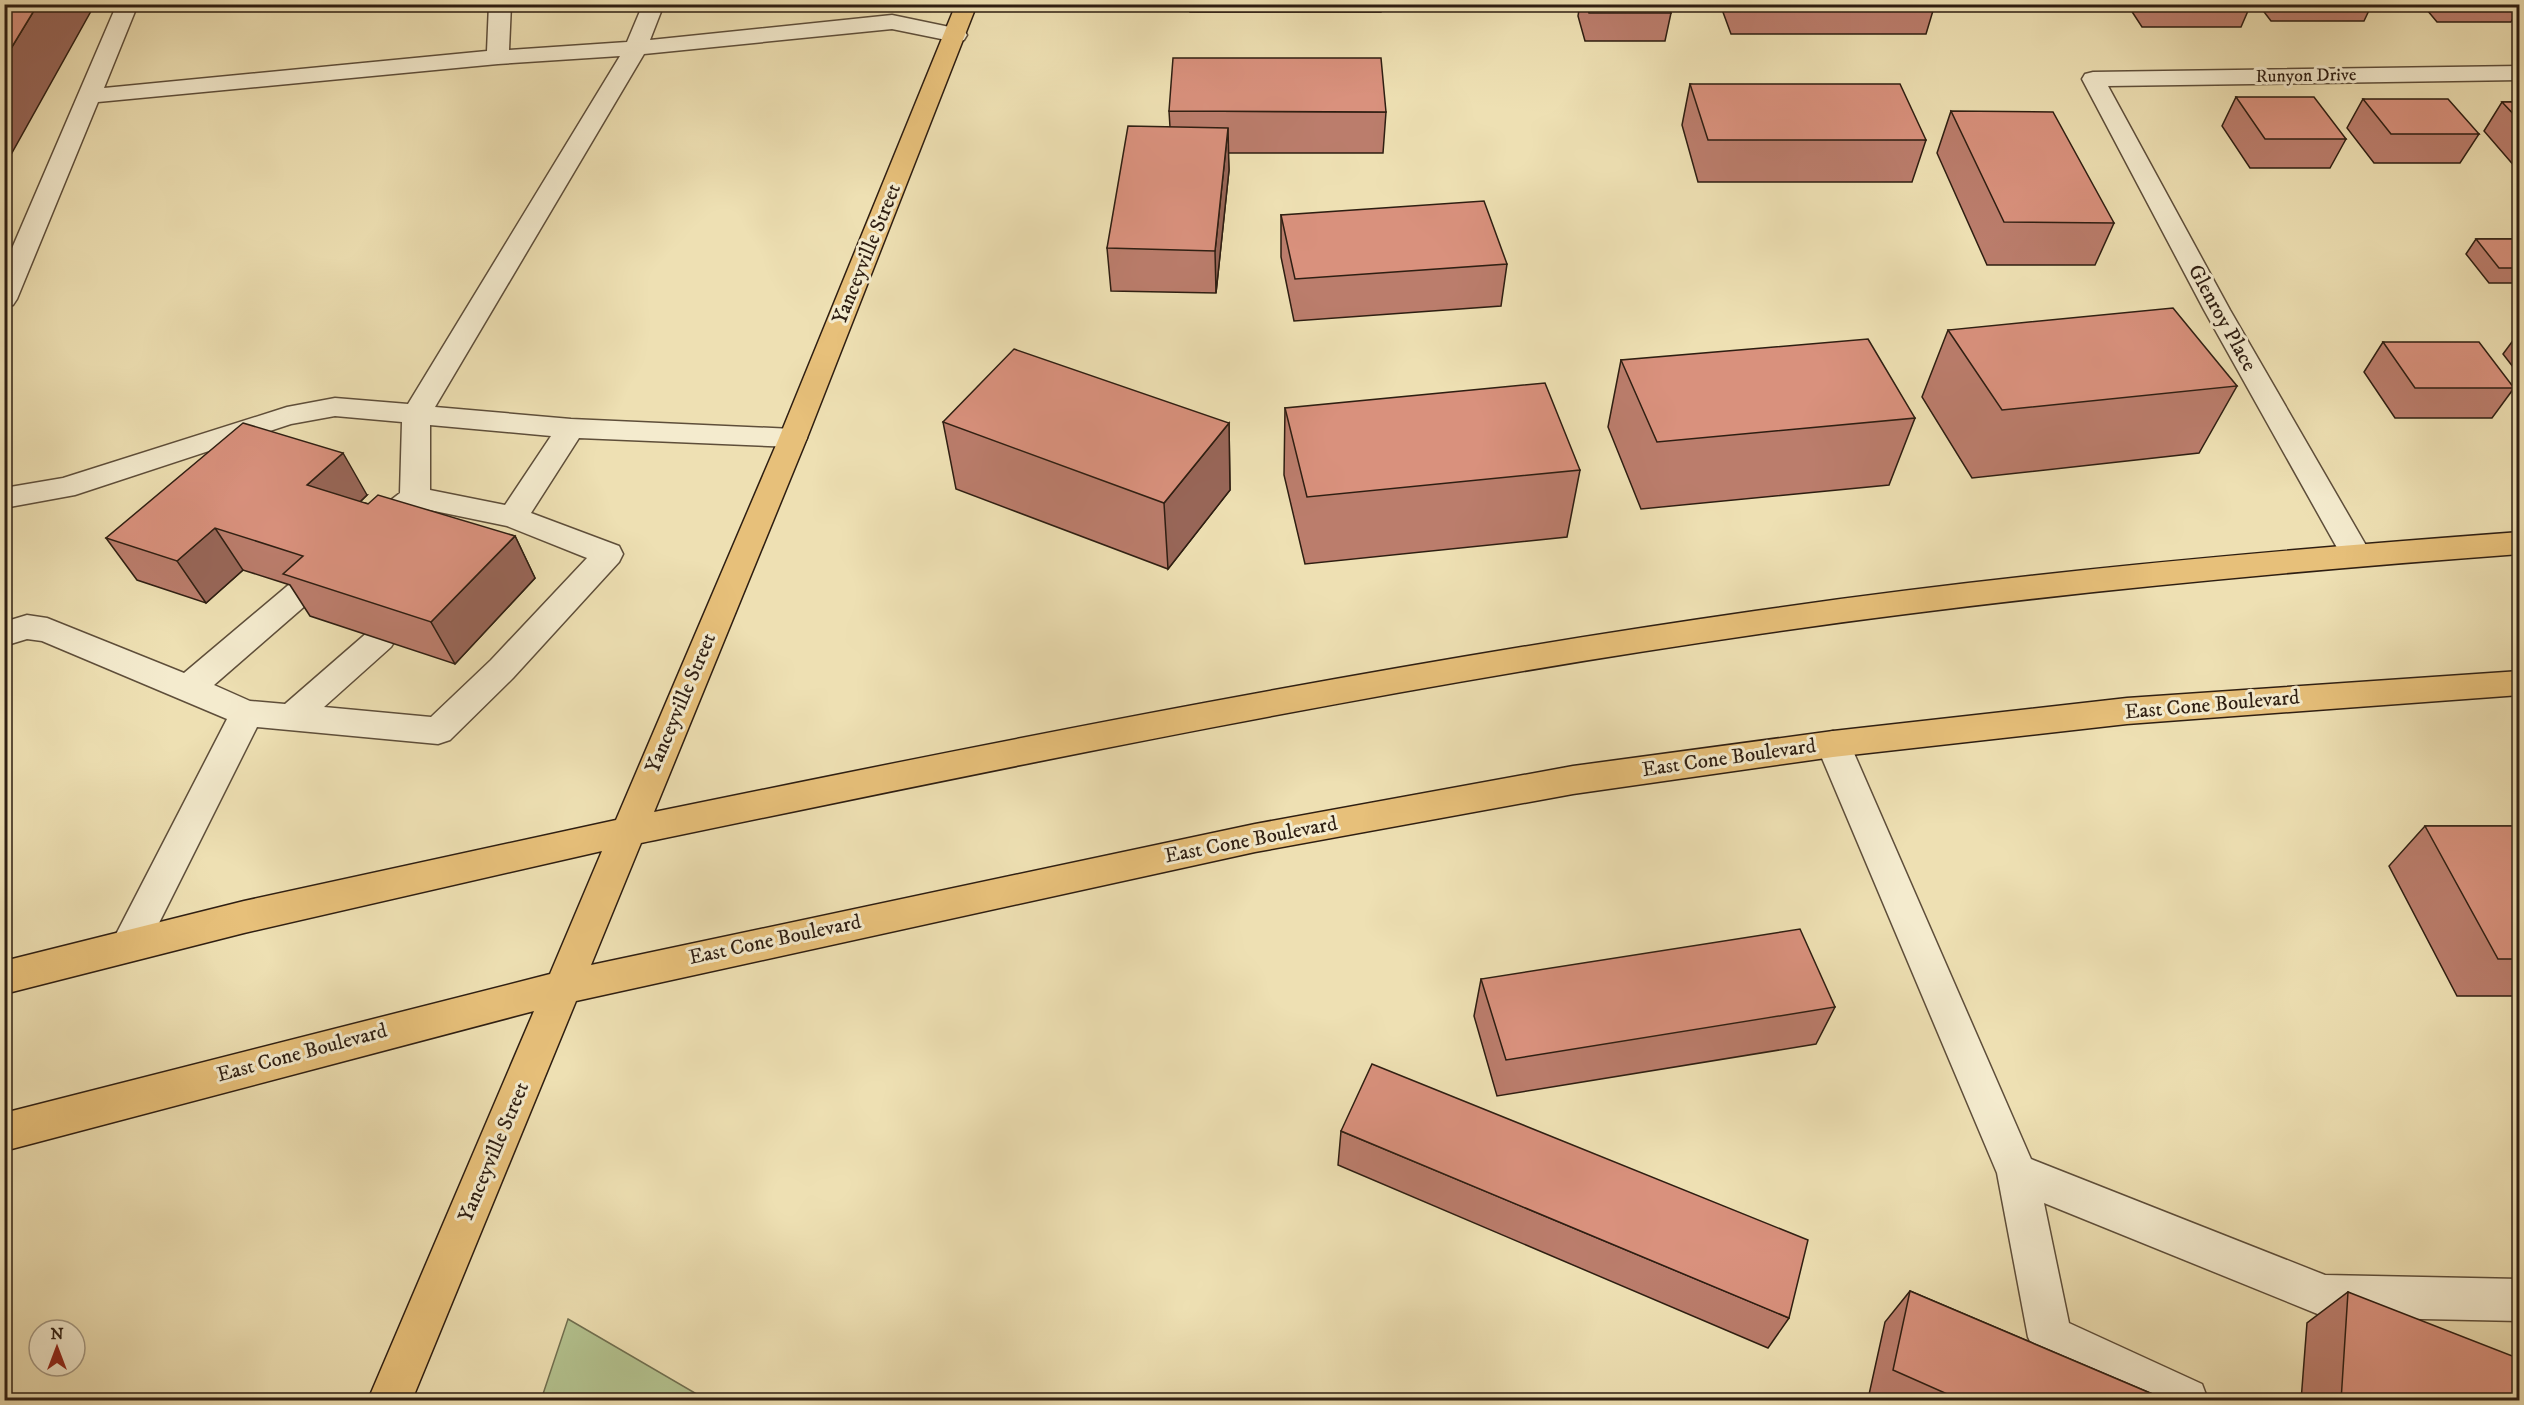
<svg xmlns="http://www.w3.org/2000/svg" width="2524" height="1405" font-family="'IM FELL DW Pica',serif">
<style>
.green{fill:#b4c390;stroke:#717051;stroke-width:1.5}
.lines{fill:none;stroke-linecap:round;stroke-linejoin:round}
.minor-casing{stroke:#5e4e3a;stroke-width:3}
.major-casing{stroke:#2e1e12;stroke-width:3}
.minor{fill:#f4ebce;fill-rule:evenodd}
.major{fill:#e7c07a;fill-rule:evenodd}
.wall{fill:#bb7d6c;stroke:#2e1e12;stroke-width:1.5}
.shaded-wall{fill:#986658;stroke:#2e1e12;stroke-width:1.5}
.building{fill:#d9917d;stroke:#2e1e12;stroke-width:1.5}
.labels{text-anchor:middle;dominant-baseline:central;stroke-width:6;stroke-linejoin:round;paint-order:stroke}
.far-street-label{font-size:18px;fill:#2e1e12;stroke:#f4ebce}
.street-label{font-size:21px;fill:#2e1e12;stroke:#f4ebce}
</style>
<rect width="100%" height="100%" fill="#eee0b3"/>
<filter id="stains"><feTurbulence type="fractalNoise" baseFrequency=".00333" numOctaves="4"/><feColorMatrix values="0 0 0 0 .2 0 0 0 0 .09 0 0 0 0 .02 0 0 0 .5 -.17"/></filter>
<radialGradient id="worn" r=".72"><stop offset=".6" stop-color="#630" stop-opacity="0"/><stop offset="1" stop-color="#630" stop-opacity=".3"/></radialGradient>
<!-- green -->
<path class="green" d="M568,1319L707,1400H541Z"/>
<g class="lines">
<!-- minor casing -->
<g class="minor-casing">
<g id="minor">
<path d="M117,4H138L104,88L487,51L489,4H511L509,50L627,42L643,4H664L650,40L892,15L964,30L967,35L964,40L956,42L892,29L644,54L435,407L571,419L793,429L803,431L807,438L803,445L793,447L579,438L531,513L619,546L623,554L619,562L513,678L450,740L438,744L257,727L143,955L130,960L117,955L111,944L227,719L42,641L27,639L4,646V622L27,615L47,618L184,673L292,582L303,579L314,582L319,590L314,598L214,685L250,701L285,704L369,631L380,627L391,631L396,639L391,647L324,707L431,717L491,660L587,558L507,526L420,508C409,517 402,521 387,517L383,510L387,503L400,493L402,422L335,416L291,424L75,495L4,508V488L63,478L287,407L335,398L408,404L620,56L498,64L98,102L17,299L13,305L4,307V267ZM430,425L551,436L505,505L430,490Z"/>
<path d="M2520,66V80L2108,86L2230,310L2371,554L2367,562L2356,565L2345,562L2204,310L2082,79L2085,74L2093,72Z"/>
<path d="M1833,731L1845,735L1850,744L2031,1159L2325,1275L2520,1279V1321L2325,1317L2044,1203L2069,1323L2202,1384L2208,1400H2138L2035,1352L2028,1337L1997,1173L1816,744L1821,735Z"/>
</g>
</g>
<!-- major casing -->
<g class="major-casing">
<path id="major" d="M956,4H977L807,438L654,812C1019,737 1386,664 1755,611C2009,574 2264,551 2520,532V554C2265,573 2011,597 1759,634C1384,688 1012,766 641,843L591,965L1255,824L1573,766L1833,731L2127,698L2520,671V695L2127,724L1833,757L1573,794L1255,852L576,1001L412,1400H368L534,1011L4,1151V1113L550,974L602,851L244,933L4,994V961L244,901L616,820L779,438Z"/>
</g>
<!-- minor -->
<use href="#minor" class="minor"/>
<!-- major -->
<use href="#major" class="major"/>
</g>
<!-- wall -->
<g class="wall">
<path d="M1189,4H1382L1381,12H1190Z"/>
<path d="M1580,4H1668L1671,13L1665,41H1585L1578,16Z"/>
<path d="M1720,4H1935L1926,34H1731Z"/>
<path d="M2127,4H2251L2241,27H2142Z"/>
<path d="M2258,4H2372L2364,21H2271Z"/>
<path d="M2422,4H2520V8L2511,22H2437Z"/>
<path d="M1690,84L1926,140L1912,182H1698L1682,125Z"/>
<path d="M2236,97L2346,139L2330,168H2250L2222,126Z"/>
<path d="M2363,99L2479,134L2460,163H2374L2347,128Z"/>
<path d="M2502,102H2520V168H2516L2484,131Z"/>
<path d="M1169,111L1386,112L1383,153H1228L1229,170L1216,293L1111,291L1107,248L1170,127Z"/>
<path d="M1951,111L2114,223L2095,265H1987L1937,153Z"/>
<path d="M1281,215L1507,264L1501,306L1294,321L1281,257Z"/>
<path d="M2476,239H2520V283H2489L2466,254Z"/>
<path d="M1948,330L2237,386L2199,453L1972,478L1922,397Z"/>
<path d="M2520,331V376L2503,354Z"/>
<path d="M2383,342L2514,388L2492,418H2395L2364,372Z"/>
<path d="M1621,360L1915,418L1889,485L1641,509L1608,427Z"/>
<path d="M1285,408L1580,470L1567,537L1305,564L1284,475Z"/>
<path d="M943,422L1229,423L1230,490L1168,569L956,489Z"/>
<path d="M367,495L360,502L515,536L535,578L455,664L310,616L290,585L243,570L206,603L137,580L106,538Z"/>
<path d="M2425,826H2520V996H2457L2389,866Z"/>
<path d="M1481,979L1835,1007L1816,1044L1497,1096L1474,1016Z"/>
<path d="M1341,1131L1789,1318L1768,1348L1338,1165Z"/>
<path d="M1910,1291L2169,1401H1873L1868,1399L1885,1322Z"/>
<path d="M2348,1292L2520,1401H2301L2307,1323Z"/>
</g>
<!-- shaded-wall -->
<g class="shaded-wall">
<path d="M38,4H95L4,167V60Z"/>
<path d="M1228,128L1229,170L1216,293L1215,251Z"/>
<path d="M1229,423L1230,490L1168,569L1164,503Z"/>
<path d="M343,453L367,495L333,528L307,485Z"/>
<path d="M215,528L243,570L206,603L177,561Z"/>
<path d="M515,536L535,578L455,664L431,622Z"/>
</g>
<!-- building -->
<g class="building">
<path d="M4,4H38L4,60Z"/>
<path d="M1587,4H1668L1671,13H1589Z"/>
<path d="M1173,58H1381L1386,112L1169,111Z"/>
<path d="M1690,84H1900L1926,140H1708Z"/>
<path d="M2236,97H2314L2346,139H2265Z"/>
<path d="M2363,99H2448L2479,134H2391Z"/>
<path d="M2502,102H2520V121Z"/>
<path d="M1951,111L2053,112L2114,223L2004,222Z"/>
<path d="M1128,126L1228,128L1215,251L1107,248Z"/>
<path d="M1484,201L1507,264L1295,279L1281,215Z"/>
<path d="M2476,239H2520V268H2499Z"/>
<path d="M2173,308L2237,386L2002,410L1948,330Z"/>
<path d="M1868,339L1915,418L1657,442L1621,360Z"/>
<path d="M2383,342H2479L2514,388H2415Z"/>
<path d="M1014,349L1229,423L1164,503L943,422Z"/>
<path d="M1545,383L1580,470L1307,497L1285,408Z"/>
<path d="M243,423L343,453L307,485L368,504L378,495L515,536L431,622L283,574L303,556L215,528L177,561L106,538Z"/>
<path d="M2425,826H2520V959H2498Z"/>
<path d="M1800,929L1835,1007L1506,1060L1481,979Z"/>
<path d="M1372,1064L1808,1240L1789,1318L1341,1131Z"/>
<path d="M1910,1291L2169,1401H1963L1893,1370Z"/>
<path d="M2348,1292L2520,1359V1401H2341Z"/>
</g>
<g class="labels">
<!-- far-street labels -->
<g class="far-street-label">
<text transform="translate(2306 76) rotate(-1)">Runyon Drive</text>
</g>
<!-- street labels -->
<g class="street-label">
<text transform="translate(867 254) rotate(-68)">Yanceyville Street</text>
<text transform="translate(2222 318) rotate(61)">Glenroy Place</text>
<text transform="translate(681 703) rotate(-67)">Yanceyville Street</text>
<text transform="translate(2212 705) rotate(-5)">East Cone Boulevard</text>
<text transform="translate(1729 758) rotate(-8)">East Cone Boulevard</text>
<text transform="translate(1251 840) rotate(-11)">East Cone Boulevard</text>
<text transform="translate(775 940) rotate(-12)">East Cone Boulevard</text>
<text transform="translate(302 1053) rotate(-15)">East Cone Boulevard</text>
<text transform="translate(494 1152) rotate(-67)">Yanceyville Street</text>
</g>
</g>
<!-- margin -->
<rect width="2524" height="1405" fill="none" stroke="#eee0b3" stroke-width="24"/>
<rect x="6" y="6" width="2512" height="1393" fill="none" stroke="#2e1e12" stroke-width="3"/>
<rect x="12" y="12" width="2500" height="1381" fill="none" stroke="#2e1e12" stroke-width="1.5"/>
<!-- north arrow -->
<g transform="translate(57 1348)"><circle r="28" fill="#f4ebce" stroke="#a59983" stroke-width="1.5"/>
<path d="M0-4.5L10 22L0 15L-10 22Z" fill="#8f2418"/>
<text y="-9" font-size="16" font-weight="bold" text-anchor="middle" fill="#2e1e12">N</text>
</g>
<rect width="100%" height="100%" filter="url(#stains)"/>
<rect width="100%" height="100%" fill="url(#worn)"/>
</svg>
